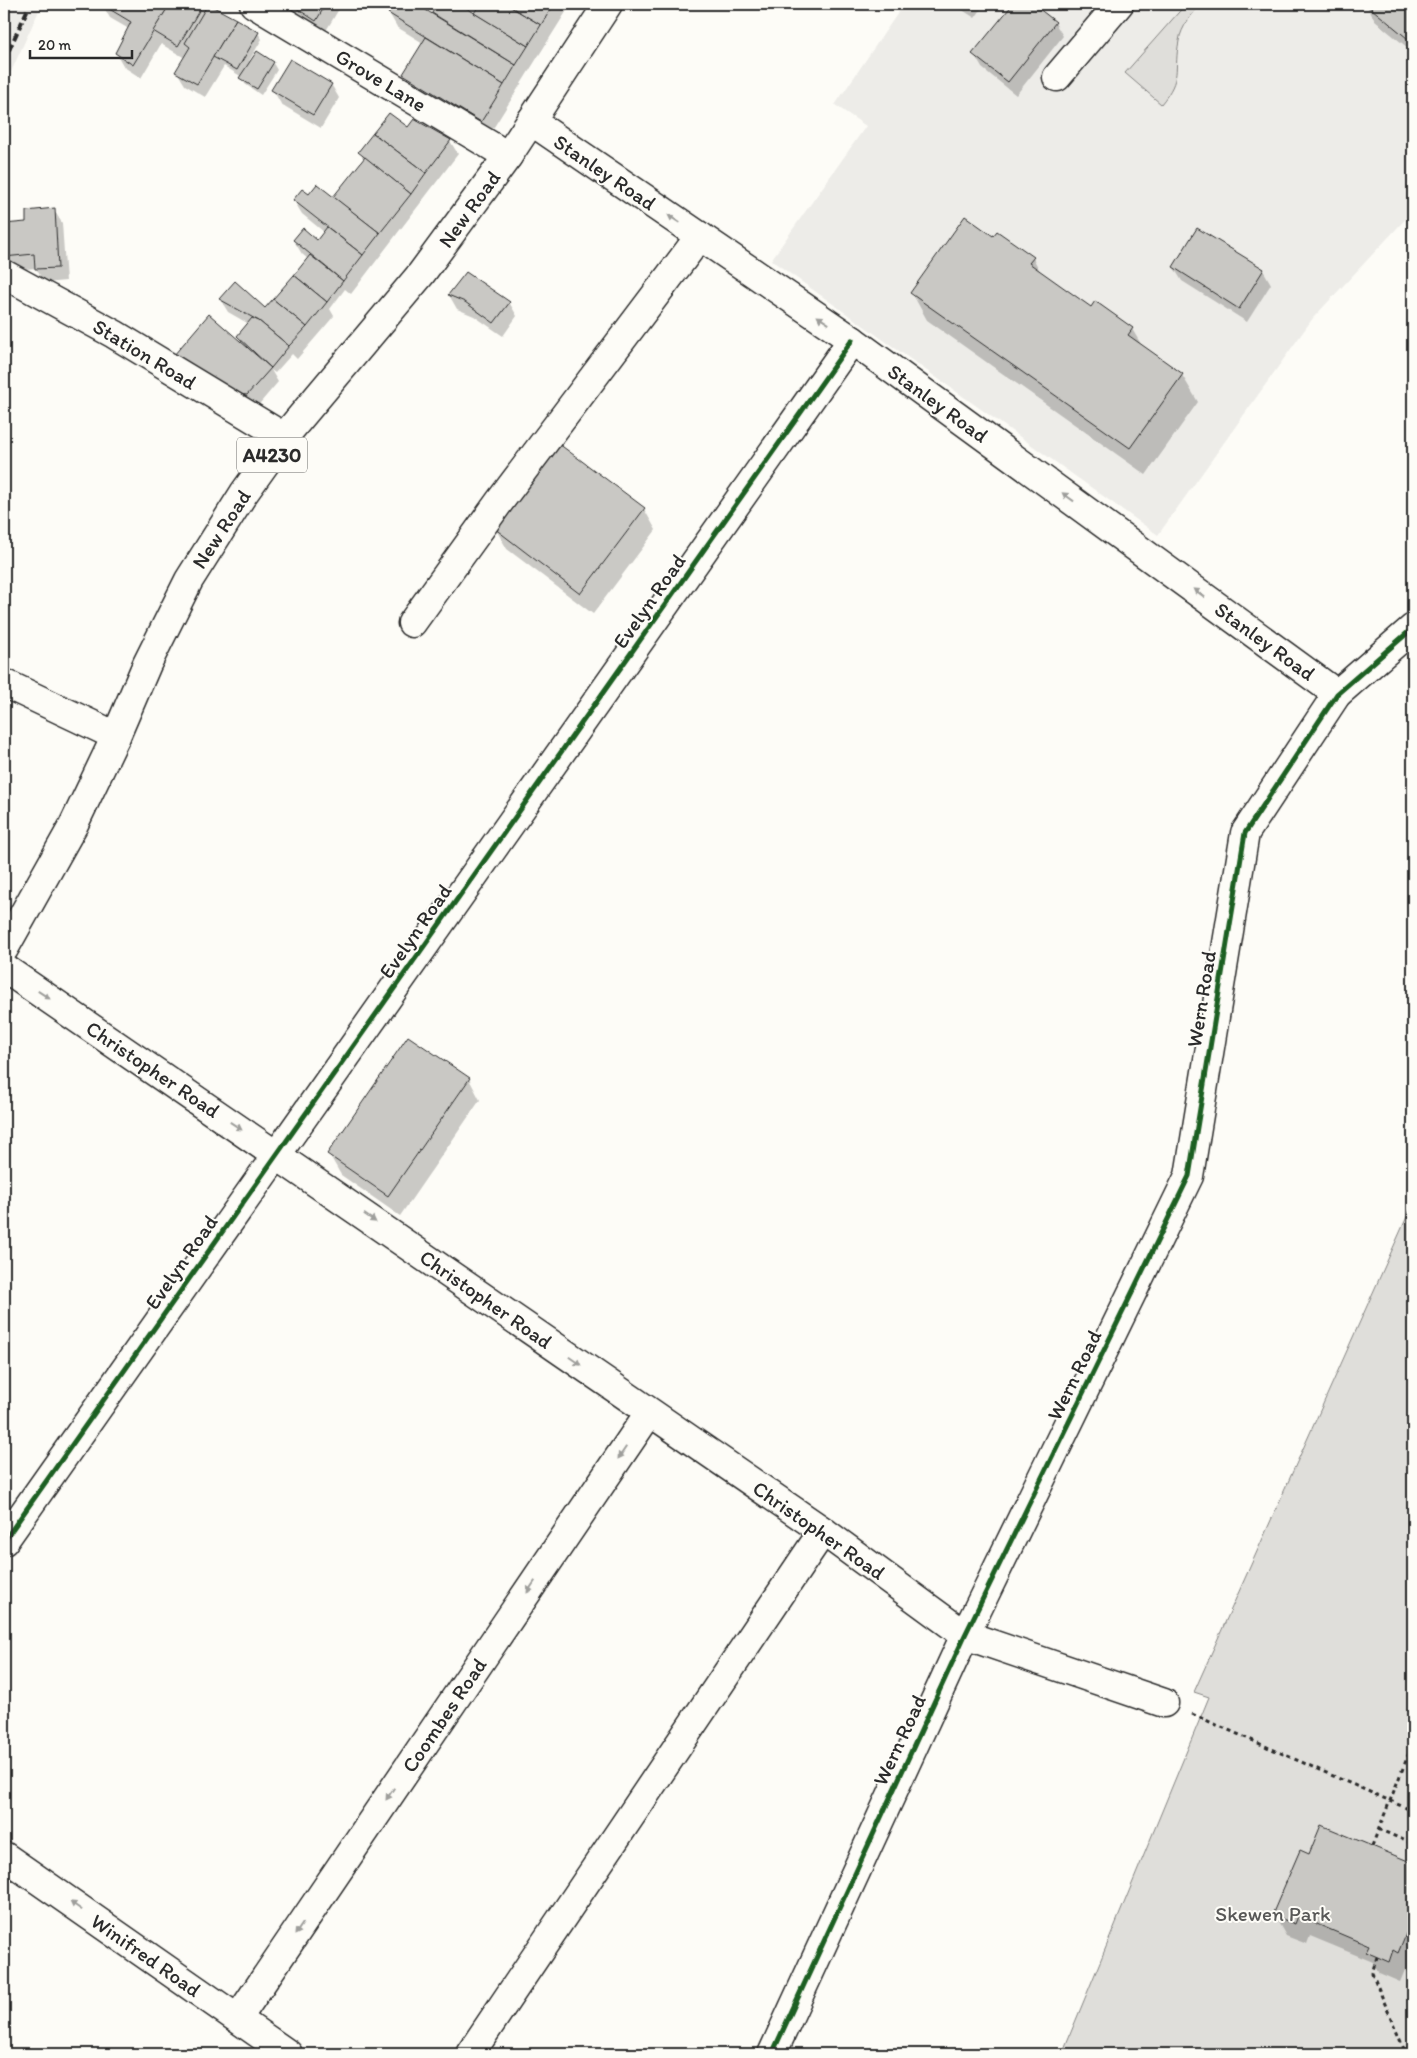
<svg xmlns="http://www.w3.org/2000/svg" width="1417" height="2058" font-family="Itim,sans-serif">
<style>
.built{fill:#edece8}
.green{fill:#dfdeda;stroke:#858482}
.shadow{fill:#0003}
.building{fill:#c9c8c4;stroke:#2b2b2b}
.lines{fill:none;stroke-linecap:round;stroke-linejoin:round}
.minor-casing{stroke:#2b2b2b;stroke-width:31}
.major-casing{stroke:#2b2b2b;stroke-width:31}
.path{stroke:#2b2b2b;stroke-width:3;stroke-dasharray:4 4;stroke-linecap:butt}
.minor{stroke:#fdfcf7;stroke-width:28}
.major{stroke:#fdfcf7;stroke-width:28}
.rail{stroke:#2b2b2b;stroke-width:4;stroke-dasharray:8 4;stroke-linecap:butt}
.cycleway-casing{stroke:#fdfcf7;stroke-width:8}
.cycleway{stroke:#1b5e20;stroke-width:5}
.oneway{fill:#9e9e9b}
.labels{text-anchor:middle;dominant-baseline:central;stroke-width:4;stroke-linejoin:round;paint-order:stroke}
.shield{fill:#fdfcf7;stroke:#6a6a68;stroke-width:1}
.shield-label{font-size:20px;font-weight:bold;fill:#2b2b2b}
.street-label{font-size:21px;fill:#2b2b2b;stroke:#fdfcf7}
.park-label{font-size:21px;fill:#585857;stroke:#fdfcf7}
</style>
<rect width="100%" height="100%" fill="#fdfcf7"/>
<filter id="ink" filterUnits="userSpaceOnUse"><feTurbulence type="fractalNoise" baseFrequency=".02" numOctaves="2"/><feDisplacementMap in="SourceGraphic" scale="10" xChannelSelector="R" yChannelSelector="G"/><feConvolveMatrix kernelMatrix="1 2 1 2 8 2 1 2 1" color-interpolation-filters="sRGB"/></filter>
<g filter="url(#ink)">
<!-- built -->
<g class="built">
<path d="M4,4H42L4,87Z"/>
<path d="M904,4H1413V211L1313,318L1158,535L771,260L866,126L835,105Z"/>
</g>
<!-- green -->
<g class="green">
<path d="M1186,4H1201C1192,14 1181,27 1179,41C1173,71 1183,77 1161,104L1125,73Z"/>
<path d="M1410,1210H1413V2054H1062L1209,1697L1194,1692Z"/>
</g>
<!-- shadow -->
<g class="shadow">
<path d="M102,4H201L206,10L209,4L258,33L262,39L249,61L273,63L277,70L261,95L245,84L242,77L224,66L205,97L185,85L177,72L185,58L161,44L141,78L124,67L116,53L129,29L110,18Z"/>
<path d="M274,4H342L324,34Z"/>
<path d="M395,4H414L432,15L439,4H457L475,15L482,4H571L489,135L412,88L404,74L423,43L397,27L389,13Z"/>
<path d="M953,4H985L975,18Z"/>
<path d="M1014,4H1031L1055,23L1063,36L1016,95L982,68L974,54Z"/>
<path d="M1366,4H1413V52L1375,21Z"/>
<path d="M331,84L339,98L321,128L281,104L273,90Z"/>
<path d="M408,129L450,141L458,154L351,294L345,289L330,309L334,316L297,359L292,354L275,373L271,370L278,382L255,409L184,368L243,345L238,336L249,324L228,312L220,299L266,310L308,259L302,254L294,241H317L324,232L302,214L294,201L309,196L334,198L364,160L360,152Z"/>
<path d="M54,210L62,223L66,281L44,283L36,268L14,270L6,256L4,225L28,224Z"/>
<path d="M993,238L1033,258L1041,273L1092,309L1132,329L1142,346L1182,375L1198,402L1146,475L927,320L912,293Z"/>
<path d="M1174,268L1263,270L1271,284L1247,322L1182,281Z"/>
<path d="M449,295L509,302L517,316L503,336L474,316L457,309Z"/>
<path d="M644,509L656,530L593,614L507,549L495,528Z"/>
<path d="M469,1079L480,1100L400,1216L341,1175L329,1154Z"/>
<path d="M1321,1827L1413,1865V1965L1410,1973L1405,1970L1400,1982L1379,1973L1373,1962L1310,1936L1307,1944L1286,1936L1274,1915L1309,1855Z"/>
</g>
<!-- building -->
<g class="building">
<path d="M170,4L133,65L115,53L131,22L101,4Z"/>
<path d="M170,4H203L178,46L153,31Z"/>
<path d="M208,4L236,19L197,84L175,72L190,47L185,43Z"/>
<path d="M290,4H326L316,21Z"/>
<path d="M394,4H416L516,65L504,85L388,13Z"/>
<path d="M437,4H460L528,46L516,65L432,13Z"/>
<path d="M480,4H506L541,25L528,46L474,13Z"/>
<path d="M506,4H554L541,25Z"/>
<path d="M1013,4H1033L1056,22L1008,82L972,54Z"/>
<path d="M1366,4H1413V43Z"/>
<path d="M236,19L259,32L237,70L213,57Z"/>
<path d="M426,37L504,85L481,122L403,74Z"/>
<path d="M257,51L274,62L257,89L239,78Z"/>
<path d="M290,59L332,84L313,115L271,90Z"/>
<path d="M389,113L408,127L414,119L451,140L426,173L373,133Z"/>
<path d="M373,133L426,173L411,194L358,152Z"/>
<path d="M365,157L411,194L380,233L333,197Z"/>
<path d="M317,184L380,233L363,255L293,200L302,189L309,194Z"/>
<path d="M55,208L58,268L35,269L34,254L4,257V224L26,222V211Z"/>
<path d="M965,216L993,236L997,231L1034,257L1029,263L1091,307L1095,301L1133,328L1128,335L1183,374L1130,448L910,293Z"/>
<path d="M327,227L363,255L343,281L293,240L303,228L317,240Z"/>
<path d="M1197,228L1264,269L1239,309L1173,267Z"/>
<path d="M310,255L343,281L327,302L294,275Z"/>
<path d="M466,272L510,302L494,323L465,302L448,295Z"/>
<path d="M294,275L327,302L307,327L273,299Z"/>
<path d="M235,281L265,308L273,299L307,327L289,346L259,321L219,299Z"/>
<path d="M209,314L271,368L247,395L238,394L174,355Z"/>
<path d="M252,318L259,321L289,346L271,368L237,336Z"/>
<path d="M555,441L645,508L580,594L494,528Z"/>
<path d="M408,1036L470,1078L388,1196L327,1154Z"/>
<path d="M1321,1825L1413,1863V1917L1398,1953L1393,1950L1389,1962L1366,1952L1369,1946L1298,1916L1295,1924L1272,1915L1300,1850L1309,1854Z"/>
</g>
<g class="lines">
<!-- minor casing -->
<g class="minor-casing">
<g id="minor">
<path d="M254,4L508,156"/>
<path d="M1057,77L1119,4"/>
<path d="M531,121L852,340L1337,694"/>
<path d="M4,274L114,334L284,437"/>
<path d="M412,623L500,501L700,236"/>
<path d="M4,683L116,736"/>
<path d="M4,968L823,1531L965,1635L1164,1703"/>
<path d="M4,1541L852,340"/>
<path d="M4,1856L288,2054"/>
<path d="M238,2018L649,1413"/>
<path d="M470,2054L823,1531"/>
<path d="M772,2054L965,1635L1189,1176L1245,833L1337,694L1413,628"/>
</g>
</g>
<!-- major casing -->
<g class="major-casing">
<path id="major" d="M4,949L73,826L116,736L147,664L189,580L244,493L284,437L421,274L508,156L608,4"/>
</g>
<!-- path -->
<g class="path">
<path d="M1192,1714L1413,1811"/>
<path d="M1378,1829L1413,1844"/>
<path d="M1372,1846L1413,1743"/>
<path d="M1411,1923L1413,1924"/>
<path d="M1377,1957L1372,1973L1406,2054"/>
</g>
<!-- minor -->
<use href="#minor" class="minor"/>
<!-- major -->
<use href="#major" class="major"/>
<!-- rail -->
<g class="rail">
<path d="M4,18L10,4"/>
<path d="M4,61L30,4"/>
</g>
<!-- cycleway casing -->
<g class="cycleway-casing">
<g id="cycleway">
<path d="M4,1541L852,340"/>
<path d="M772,2054L965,1635L1189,1176L1245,833L1337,694L1413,628"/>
</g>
</g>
<!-- cycleway -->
<use href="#cycleway" class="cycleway"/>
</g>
<!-- one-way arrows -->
<defs><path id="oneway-solid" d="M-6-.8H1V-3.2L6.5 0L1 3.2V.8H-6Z" transform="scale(1.25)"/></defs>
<g class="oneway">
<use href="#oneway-solid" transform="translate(674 219) rotate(-146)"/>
<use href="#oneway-solid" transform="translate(823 320) rotate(-146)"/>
<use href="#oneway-solid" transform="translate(1068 497) rotate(-144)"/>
<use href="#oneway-solid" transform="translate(1199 593) rotate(-144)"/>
<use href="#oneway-solid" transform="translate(44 995) rotate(34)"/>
<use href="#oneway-solid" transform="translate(236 1126) rotate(34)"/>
<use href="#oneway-solid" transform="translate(370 1218) rotate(35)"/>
<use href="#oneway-solid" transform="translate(575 1361) rotate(35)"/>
<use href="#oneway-solid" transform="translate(622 1453) rotate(124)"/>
<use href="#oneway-solid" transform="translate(531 1587) rotate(124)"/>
<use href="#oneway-solid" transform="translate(390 1794) rotate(124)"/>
<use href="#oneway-solid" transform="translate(76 1906) rotate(-145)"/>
<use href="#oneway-solid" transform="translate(299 1929) rotate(124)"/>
</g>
</g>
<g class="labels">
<!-- shield labels -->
<rect class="shield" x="237" y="437.5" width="70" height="35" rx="4"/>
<g class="shield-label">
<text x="272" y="455">A4230</text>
</g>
<!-- street labels -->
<g class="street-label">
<text transform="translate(381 80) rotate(31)">Grove Lane</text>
<text transform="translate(605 172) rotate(34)">Stanley Road</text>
<text transform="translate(469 209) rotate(-54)">New Road</text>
<text transform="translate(145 354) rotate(31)">Station Road</text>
<text transform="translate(938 403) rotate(36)">Stanley Road</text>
<text transform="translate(221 529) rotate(-57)">New Road</text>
<text transform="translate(649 601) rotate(-55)">Evelyn Road</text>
<text transform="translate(1265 641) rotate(36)">Stanley Road</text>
<text transform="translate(415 931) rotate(-55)">Evelyn Road</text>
<text transform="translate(1201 999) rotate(-81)">Wern Road</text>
<text transform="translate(153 1069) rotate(34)">Christopher Road</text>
<text transform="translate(181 1262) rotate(-55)">Evelyn Road</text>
<text transform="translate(486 1299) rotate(35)">Christopher Road</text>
<text transform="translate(1074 1375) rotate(-64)">Wern Road</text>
<text transform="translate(819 1530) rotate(35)">Christopher Road</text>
<text transform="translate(444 1715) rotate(-56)">Coombes Road</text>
<text transform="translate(899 1740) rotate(-65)">Wern Road</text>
<text transform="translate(146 1955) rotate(35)">Winifred Road</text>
</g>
<!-- park labels -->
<g class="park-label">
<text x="1273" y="1913">Skewen Park</text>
</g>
</g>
<!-- margin -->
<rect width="1417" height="2058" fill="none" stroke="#fdfcf7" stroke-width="20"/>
<rect x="10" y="10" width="1397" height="2038" fill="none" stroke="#2b2b2b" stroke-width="2" filter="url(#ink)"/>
<!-- scale -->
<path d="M30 50v8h102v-8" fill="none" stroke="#2b2b2b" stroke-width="2.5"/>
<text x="38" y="50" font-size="15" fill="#2b2b2b" stroke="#fdfcf7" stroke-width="4" paint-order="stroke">20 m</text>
</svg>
